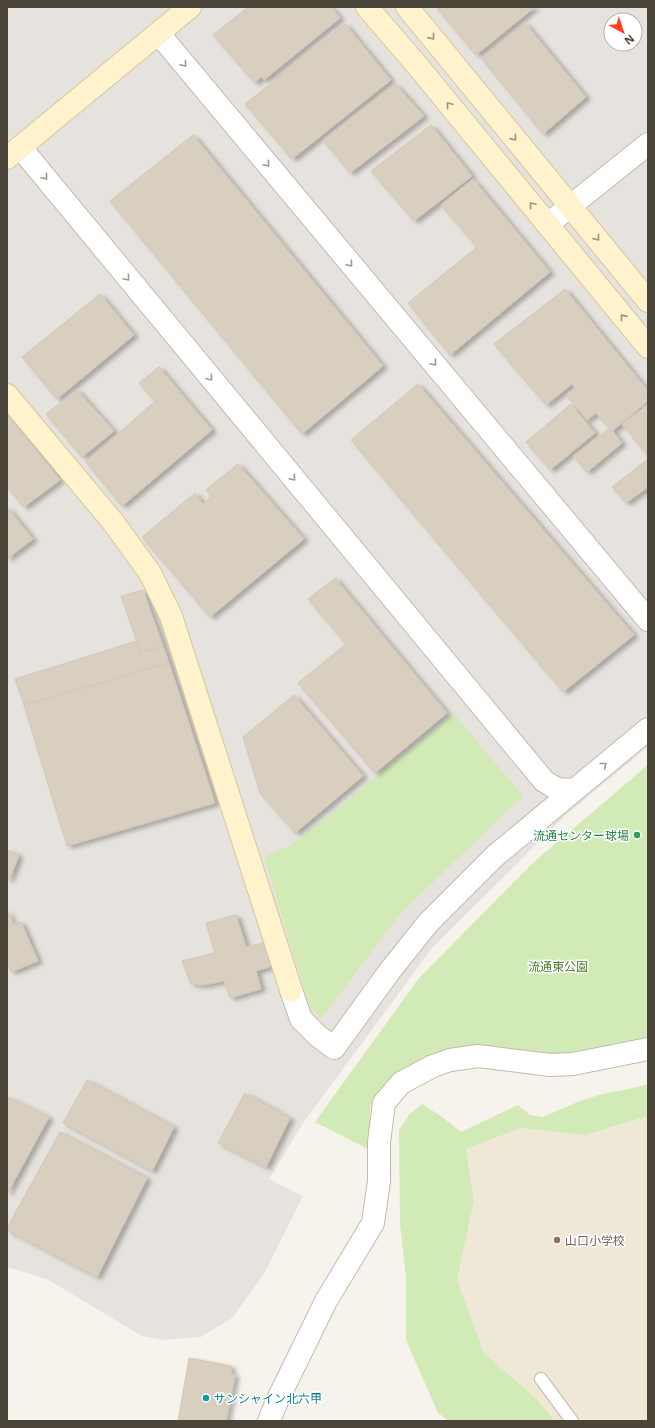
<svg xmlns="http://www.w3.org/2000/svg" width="655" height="1428" font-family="'Noto Sans','Noto Sans JP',sans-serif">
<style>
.industrial{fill:#e6e2dd;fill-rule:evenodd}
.education{fill:#efe8d6}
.green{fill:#d2eab5}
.building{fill:#d8cfc1;stroke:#d3c7b4;filter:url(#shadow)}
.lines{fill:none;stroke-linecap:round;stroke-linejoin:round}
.lane-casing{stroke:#c2bbae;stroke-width:14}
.street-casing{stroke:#c2bbae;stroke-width:24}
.secondary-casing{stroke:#d6c79b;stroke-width:24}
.lane{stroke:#fff;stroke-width:12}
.street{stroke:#fff;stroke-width:22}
.secondary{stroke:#fff3cd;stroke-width:22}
.oneway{stroke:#9c937c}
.oneway2{stroke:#9c9892}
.leisure-dot{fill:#2e9e5b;stroke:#fff;stroke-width:1.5}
.education-dot{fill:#8d6e63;stroke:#fff;stroke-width:1.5}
.culture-dot{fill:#0f9aa8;stroke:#fff;stroke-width:1.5}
.labels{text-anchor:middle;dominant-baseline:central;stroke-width:3;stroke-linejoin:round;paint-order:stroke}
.leisure-label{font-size:12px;fill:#27864d;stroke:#fff;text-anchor:end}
.park-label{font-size:12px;fill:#4a7f2a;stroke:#fff}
.education-label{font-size:12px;fill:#785e54;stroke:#fff;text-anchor:start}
.culture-label{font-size:12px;fill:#0d838f;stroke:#fff;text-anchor:start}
</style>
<defs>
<filter id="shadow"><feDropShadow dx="4.5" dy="2.5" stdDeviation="2" flood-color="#0004"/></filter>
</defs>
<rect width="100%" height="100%" fill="#f6f3ec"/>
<!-- industrial -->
<path class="industrial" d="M7,7H648V747L566,815L433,947L303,1123L269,1179L303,1196L264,1274L232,1318L201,1337L163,1340L142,1336L47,1279L7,1267ZM611,20H635V44H611Z"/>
<!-- education -->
<path class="education" d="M648,1116V1421H554L539,1401L484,1353L457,1280L474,1201L466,1149L521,1128L585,1135Z"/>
<!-- green -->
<g class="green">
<path d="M454,714L523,796L400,914L321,1019L309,1004L264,857L292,845Z"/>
<path d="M648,765V1042L566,1059L399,1073L370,1107V1150L315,1122L419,978L535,861Z"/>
<path d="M648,1084V1116L585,1135L521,1128L466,1149L474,1201L457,1280L484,1353L539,1401L554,1421H449L438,1413L406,1340V1277L400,1224L399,1130L409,1115L422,1104L442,1117L461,1132L518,1105L530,1115L543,1117L580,1101L602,1094L625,1090Z"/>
</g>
<!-- building -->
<g class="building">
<path d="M248,7H331L340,18L264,80L261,77L255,83L213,35Z"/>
<path d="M436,7H535L476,55Z"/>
<path d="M525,23L586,97L543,134L482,59Z"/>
<path d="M345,24L391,80L292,159L245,104Z"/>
<path d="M395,84L424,116L350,173L323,140Z"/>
<path d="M431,125L472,176L414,221L371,171Z"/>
<path d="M193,135L383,366L302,434L110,201Z"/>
<path d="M473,179L550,272L450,355L408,303L477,247L441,205Z"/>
<path d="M565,289L648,391V401L612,431L596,413L587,420L566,395L575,388L572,384L546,405L494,344Z"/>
<path d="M100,294L134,335L57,399L22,357Z"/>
<path d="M159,367L212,430L122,506L86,462L155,401L139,383Z"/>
<path d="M418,384L634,635L563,692L351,440Z"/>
<path d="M77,390L114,431L82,457L46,414Z"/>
<path d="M571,404L595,433L550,470L526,442Z"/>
<path d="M648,404V456L622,424Z"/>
<path d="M7,414L60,480L24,507L7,487Z"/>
<path d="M610,428L622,443L587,472L573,456Z"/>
<path d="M648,459V487L626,503L612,487Z"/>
<path d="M238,464L304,539L210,617L142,537L195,493L203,504L211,496L206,490Z"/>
<path d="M7,507L33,539L7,559Z"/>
<path d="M335,578L447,713L375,773L298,683L346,644L308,599Z"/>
<path d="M143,590L163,646L141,653L121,596Z"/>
<path d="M137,641L141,653L163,646L169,663L24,705L15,679Z"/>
<path d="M169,663L215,803L67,846L24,705Z"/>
<path d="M294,695L363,776L295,833L260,793L243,737Z"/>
<path d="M7,850L19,855L9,880L7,879Z"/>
<path d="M7,910L13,924L21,922L38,961L11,972L7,962Z"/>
<path d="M236,915L246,947L264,943L272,966L256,971L261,989L230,998L224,981L203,985L191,984L182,961L215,953L206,923Z"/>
<path d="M87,1080L174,1127L152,1171L63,1123Z"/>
<path d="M245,1093L290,1118L266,1167L218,1143Z"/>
<path d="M7,1097L49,1117L7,1194Z"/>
<path d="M60,1132L147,1178L97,1277L7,1230V1228Z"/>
<path d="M189,1358L231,1366V1374L235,1375L226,1421H178Z"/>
</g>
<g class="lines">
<!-- lane casing -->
<g class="lane-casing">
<path id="lane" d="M541,1379L572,1421"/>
</g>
<!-- street casing -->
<g class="street-casing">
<g id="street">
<path d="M159,34L648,620"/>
<path d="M20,147L544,781L557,789L574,790"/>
<path d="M548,224L648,144"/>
<path d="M291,990L301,1019L318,1036L334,1048L389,972L428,923L495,856L648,729"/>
<path d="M269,1421L277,1401L326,1301L373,1223L379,1181V1142L384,1103L401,1083L433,1066L450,1060L478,1056L550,1065L573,1064L648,1049"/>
</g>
</g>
<!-- secondary casing -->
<g class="secondary-casing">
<g id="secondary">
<path d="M367,7L416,64L648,347"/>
<path d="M407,7L648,301"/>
<path d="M7,158L190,7"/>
<path d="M7,395L113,522L150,573L171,616L291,990"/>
</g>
</g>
<!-- lane -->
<use href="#lane" class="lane"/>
<!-- street -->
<use href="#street" class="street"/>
<!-- secondary -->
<use href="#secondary" class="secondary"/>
</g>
<!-- one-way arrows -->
<defs><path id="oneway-chevron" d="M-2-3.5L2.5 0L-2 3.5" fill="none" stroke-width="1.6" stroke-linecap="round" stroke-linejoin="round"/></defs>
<g class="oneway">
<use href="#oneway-chevron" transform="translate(432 37) rotate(51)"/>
<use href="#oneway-chevron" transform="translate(449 105) rotate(-130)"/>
<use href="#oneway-chevron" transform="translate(514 138) rotate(51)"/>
<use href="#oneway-chevron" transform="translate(532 205) rotate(-130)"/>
<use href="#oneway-chevron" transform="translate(597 238) rotate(51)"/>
<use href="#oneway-chevron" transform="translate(623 317) rotate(-129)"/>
</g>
<g class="oneway2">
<use href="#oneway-chevron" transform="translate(184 64) rotate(50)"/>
<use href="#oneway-chevron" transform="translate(267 164) rotate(50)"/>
<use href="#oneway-chevron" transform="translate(45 177) rotate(50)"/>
<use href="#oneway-chevron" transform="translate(350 264) rotate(50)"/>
<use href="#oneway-chevron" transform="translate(127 278) rotate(50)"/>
<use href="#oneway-chevron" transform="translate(434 363) rotate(50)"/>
<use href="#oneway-chevron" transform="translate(210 378) rotate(50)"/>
<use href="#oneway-chevron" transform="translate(293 478) rotate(50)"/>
<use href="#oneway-chevron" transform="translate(604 765) rotate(-39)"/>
</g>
<!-- markers -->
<circle class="leisure-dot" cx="637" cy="835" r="4"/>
<circle class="education-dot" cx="557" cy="1240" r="4"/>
<circle class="culture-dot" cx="206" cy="1398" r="4"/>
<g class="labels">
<!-- leisure labels -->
<g class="leisure-label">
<text x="629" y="835">流通センター球場</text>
</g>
<!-- park labels -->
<g class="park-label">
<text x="558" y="966">流通東公園</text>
</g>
<!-- education labels -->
<g class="education-label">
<text x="565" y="1240">山口小学校</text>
</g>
<!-- culture labels -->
<g class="culture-label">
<text x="214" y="1398">サンシャイン北六甲</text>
</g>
</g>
<!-- border -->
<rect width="655" height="1428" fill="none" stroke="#4b4439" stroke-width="16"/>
<!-- north arrow -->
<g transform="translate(623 32) rotate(140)"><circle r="19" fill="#ffffff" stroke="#b7b4b0"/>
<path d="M0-3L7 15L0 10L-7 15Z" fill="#fc3f1d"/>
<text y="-6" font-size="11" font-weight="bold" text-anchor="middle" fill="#4b4439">N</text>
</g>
</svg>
